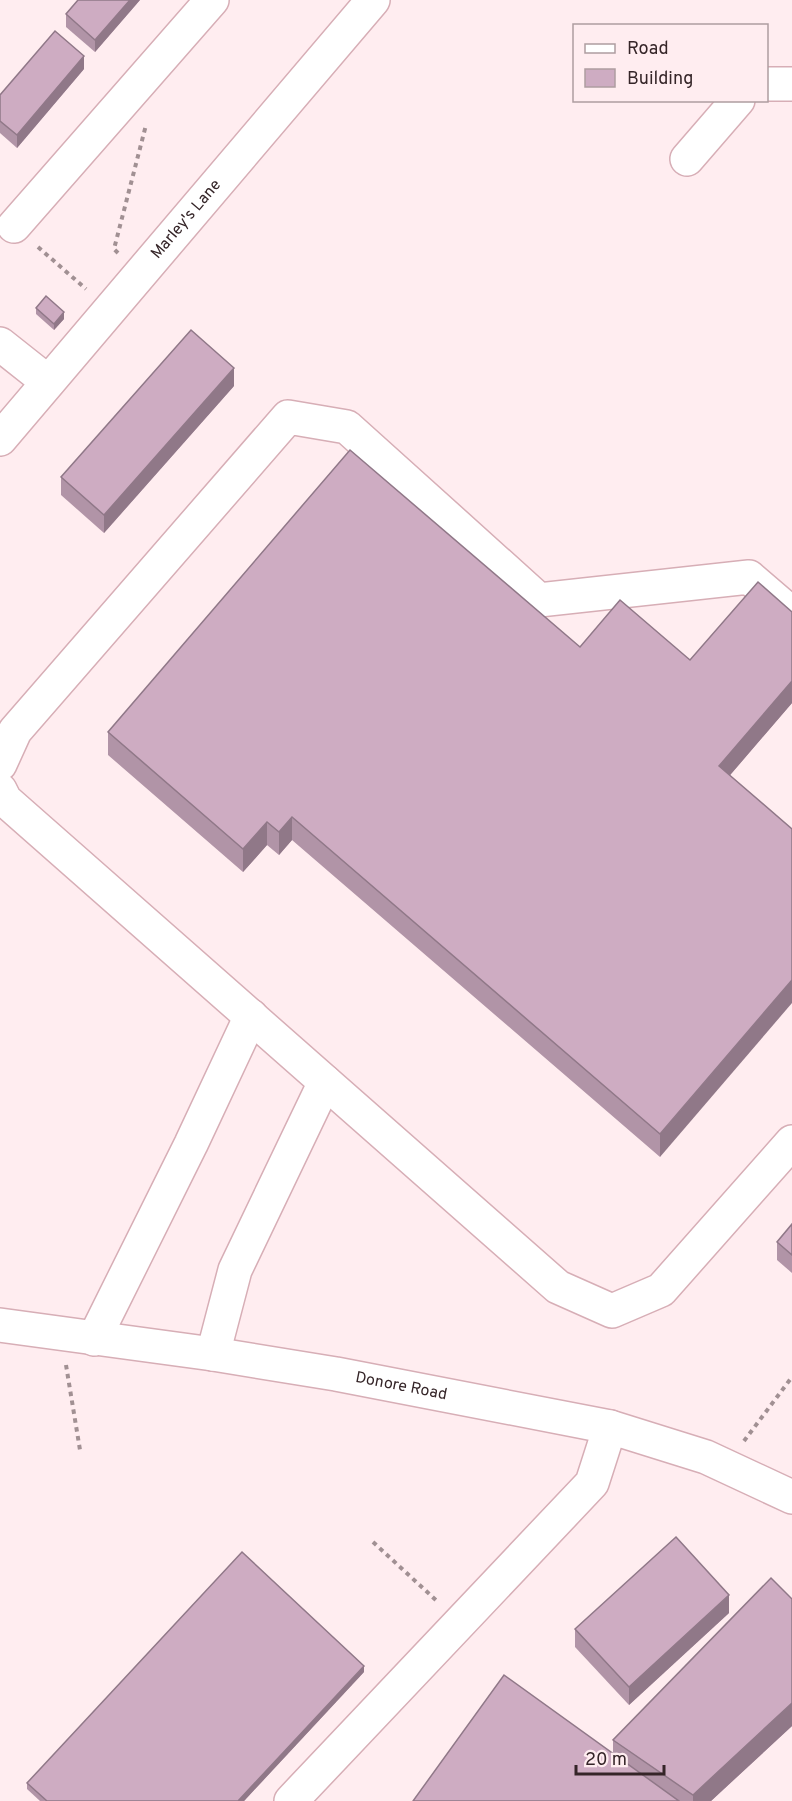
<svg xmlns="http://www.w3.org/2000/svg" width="792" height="1801" font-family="Overpass,sans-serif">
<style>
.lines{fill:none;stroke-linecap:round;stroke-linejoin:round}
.minor-casing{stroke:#d7aeb6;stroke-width:36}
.path{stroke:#a19093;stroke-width:4;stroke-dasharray:4.5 4.5;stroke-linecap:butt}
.minor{stroke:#fff;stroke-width:33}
.wall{fill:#b194a7}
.shaded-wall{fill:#907888}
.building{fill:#ceacc2;stroke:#907888;stroke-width:1.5}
.labels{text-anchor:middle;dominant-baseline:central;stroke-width:5;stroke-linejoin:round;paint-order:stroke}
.street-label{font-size:16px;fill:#352528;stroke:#ffedf0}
</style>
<rect width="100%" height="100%" fill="#ffedf0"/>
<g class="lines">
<!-- minor casing -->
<g class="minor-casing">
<g id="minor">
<path d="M766,84H792"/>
<path d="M687,159L738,100"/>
<path d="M14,226L212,0"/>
<path d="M0,344L48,382"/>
<path id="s1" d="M0,439L373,0"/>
<path d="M0,764L15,731L288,417L347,427L539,600L749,577L792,614"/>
<path d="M0,790L5,800L558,1287L612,1311L661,1290L792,1142"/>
<path id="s2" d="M0,1325L213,1354L336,1374L610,1427L706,1457L792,1497"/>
<path d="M94,1339L191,1144L251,1016"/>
<path d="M213,1354L235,1270L325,1082"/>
<path d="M291,1801L592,1483L610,1427"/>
</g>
</g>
<!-- path -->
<g class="path">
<path d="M38,247L86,289"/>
<path d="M118,253L114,249L146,125"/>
<path d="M66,1365L80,1450"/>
<path d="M744,1441L792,1377"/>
<path d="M373,1542L438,1602"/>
</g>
<!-- minor -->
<use href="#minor" class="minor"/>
</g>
<!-- wall -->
<g class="wall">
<path d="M140,0L95,52L66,27V14Z"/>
<path d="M84,69L17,148L0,133V95Z"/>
<path d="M36,308L64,319L54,330L36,314Z"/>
<path d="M234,386L104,533L61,495V477Z"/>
<path d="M792,612V703L730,775L660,1157L292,840L279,855L267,845L243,872L108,755V732L580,647L690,660Z"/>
<path d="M792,1224V1273L777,1260V1242Z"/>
<path d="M792,1599V1726L711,1801H413L613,1753V1740Z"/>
<path d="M729,1613L629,1705L575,1647V1629Z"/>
<path d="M364,1672L244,1801H40L27,1789V1783Z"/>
</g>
<!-- shaded-wall -->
<g class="shaded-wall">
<path d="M130,0H140L95,52V40Z"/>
<path d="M84,56V69L17,148V135Z"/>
<path d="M64,312V319L54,330V324Z"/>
<path d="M234,368V386L104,533V515Z"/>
<path d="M792,681V703L719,788V766Z"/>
<path d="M292,817V840L279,855V832Z"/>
<path d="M267,822V845L243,872V849Z"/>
<path d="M792,980V1003L660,1157V1134Z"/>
<path d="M729,1595V1613L629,1705V1687Z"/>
<path d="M364,1666V1672L244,1801H238Z"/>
<path d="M792,1703V1726L711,1801H693V1795Z"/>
</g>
<!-- building -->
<g class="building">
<path d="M78,0H130L95,40L66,14Z"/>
<path d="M55,31L84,56L17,135L0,121V95Z"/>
<path d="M46,296L64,312L54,324L36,308Z"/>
<path d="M191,330L234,368L104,515L61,477Z"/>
<path d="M350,450L580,647L620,600L690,660L758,582L792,612V681L719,766L792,829V980L660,1134L292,817L279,832L267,822L243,849L108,732Z"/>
<path d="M792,1224V1255L777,1242Z"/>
<path d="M676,1537L729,1595L629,1687L575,1629Z"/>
<path d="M242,1552L364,1666L238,1801H47L27,1783Z"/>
<path d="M771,1578L792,1599V1703L693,1795L613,1740Z"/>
<path d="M504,1675L679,1801H413Z"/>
</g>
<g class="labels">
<!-- street labels -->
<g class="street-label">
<text stroke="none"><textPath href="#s1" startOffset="288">Marley's Lane</textPath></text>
<text stroke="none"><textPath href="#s2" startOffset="406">Donore Road</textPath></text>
</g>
</g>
<!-- legend -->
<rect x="573" y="24" width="195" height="78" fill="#ffedf0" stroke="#ae9da0" stroke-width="1.5"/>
<rect x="585" y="44" width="30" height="9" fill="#ffffff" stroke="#ae9da0" stroke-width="1.5"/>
<text x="627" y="54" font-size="18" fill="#352528">Road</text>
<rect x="585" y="69" width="30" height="18" fill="#ceacc2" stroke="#ae9da0" stroke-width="1.5"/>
<text x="627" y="84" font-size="18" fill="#352528">Building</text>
<!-- scale -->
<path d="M576 1765v9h88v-9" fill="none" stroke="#352528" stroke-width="3"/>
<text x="585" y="1765" font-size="18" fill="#352528" stroke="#ffedf0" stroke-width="4.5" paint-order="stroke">20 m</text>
</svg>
